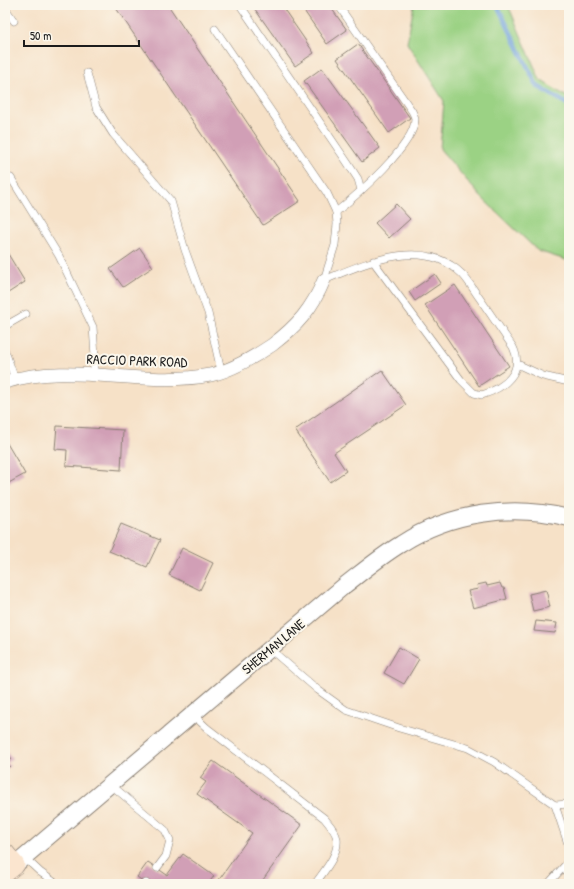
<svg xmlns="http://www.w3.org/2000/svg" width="574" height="889" font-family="'Patrick Hand',sans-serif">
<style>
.green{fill:#9bd284;stroke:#5c7750}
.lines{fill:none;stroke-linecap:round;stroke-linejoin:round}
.stream{stroke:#6ea1da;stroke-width:4.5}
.building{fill:#d19fb6}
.service-casing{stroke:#897e72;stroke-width:8}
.minor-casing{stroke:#897e72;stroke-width:14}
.tertiary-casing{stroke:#897e72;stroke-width:18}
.secondary-casing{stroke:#897e72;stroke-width:20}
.service{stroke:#fff;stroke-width:7}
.minor{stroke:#fff;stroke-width:13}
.tertiary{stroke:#fff;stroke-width:16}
.secondary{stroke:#fbe5cf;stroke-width:19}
.labels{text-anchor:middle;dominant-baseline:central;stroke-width:4;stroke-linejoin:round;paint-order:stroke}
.street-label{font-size:14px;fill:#1c1c1c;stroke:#fbf7ec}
</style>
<rect width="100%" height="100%" fill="#fbf7ec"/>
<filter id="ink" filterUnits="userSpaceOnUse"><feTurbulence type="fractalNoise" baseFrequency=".025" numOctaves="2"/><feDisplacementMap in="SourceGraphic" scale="8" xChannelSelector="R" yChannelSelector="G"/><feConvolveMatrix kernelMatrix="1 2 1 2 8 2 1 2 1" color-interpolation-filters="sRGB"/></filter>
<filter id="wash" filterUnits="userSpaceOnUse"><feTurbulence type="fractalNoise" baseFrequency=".012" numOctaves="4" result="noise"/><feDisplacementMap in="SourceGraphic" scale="16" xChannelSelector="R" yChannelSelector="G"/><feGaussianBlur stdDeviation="0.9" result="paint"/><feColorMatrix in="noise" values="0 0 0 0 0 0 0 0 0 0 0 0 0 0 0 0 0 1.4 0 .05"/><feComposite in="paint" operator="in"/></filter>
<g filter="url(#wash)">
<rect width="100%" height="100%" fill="#f6e1c7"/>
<!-- green -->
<path class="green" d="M414,5H508L540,80L569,98V261L538,251L481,197L440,149L444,101L407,43Z"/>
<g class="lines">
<!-- stream -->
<path class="stream" d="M497,5L537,86L569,105"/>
</g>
<g id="blocks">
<!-- building -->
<g class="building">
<path d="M114,5H168L300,201L263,225Z"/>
<path d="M252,5H281L314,53L295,66Z"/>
<path d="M300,5H329L347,30L327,44Z"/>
<path d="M358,44L410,118L389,133L337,59Z"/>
<path d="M322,68L380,148L362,162L304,81Z"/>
<path d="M396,204L410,219L389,238L375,223Z"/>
<path d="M140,248L153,267L123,287L110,269Z"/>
<path d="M5,249L25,282L5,295Z"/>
<path d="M435,274L441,283L415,301L409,292Z"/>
<path d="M455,285L509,366L479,386L425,305Z"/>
<path d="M382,370L406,405L334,453L346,471L330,482L295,430Z"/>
<path d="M57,426L123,430L121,470L66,466L67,450L55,449Z"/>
<path d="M5,440L25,474L5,485Z"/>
<path d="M121,524L160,540L147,567L109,551Z"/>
<path d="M182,548L213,563L200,590L169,575Z"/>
<path d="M486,583L487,586L500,583L502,588H504L507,599L473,608L468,591L478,589L477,585Z"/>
<path d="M546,590L550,607L533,611L529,594Z"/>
<path d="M536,621L557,623L555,633L534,631Z"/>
<path d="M399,647L419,659L404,684L384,673Z"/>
<path d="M5,750L12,759L7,763L10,766L5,770Z"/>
<path d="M213,761L302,825L260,884H216L252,833L197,794L206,782L200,778Z"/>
<path d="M183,854L214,876L208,884H147L137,877L148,862L167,875Z"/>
</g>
</g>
</g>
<g filter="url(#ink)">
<use href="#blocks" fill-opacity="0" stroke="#897e72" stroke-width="1"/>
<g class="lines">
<!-- service casing -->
<g class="service-casing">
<g id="service">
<path d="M240,5L347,162L358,179L361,190"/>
<path d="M5,8L14,21"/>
<path d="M215,29L327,193L336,212L337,224L335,245L324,280"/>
<path d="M87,73L96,107L113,134L171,201L185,250L208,313L221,371"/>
<path d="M11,178L59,256L93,327L95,356L93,375"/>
<path d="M336,212C356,196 415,145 415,119C415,117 413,113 412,111L338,5"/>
<path d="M324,280C366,263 423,236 462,274C468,280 473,289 478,296C490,313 501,330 513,347C525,372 504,388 482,395L474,393L461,380L373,261"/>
<path d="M5,326L26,314"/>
<path d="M5,351L15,379"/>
<path d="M517,364L543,376L569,382"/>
<path d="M270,649L318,690L346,710L399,728L468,748L494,762L555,805L569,847"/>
<path d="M192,714L207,728L324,818C329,824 336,831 337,839C339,855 323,872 315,884"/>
<path d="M110,784L165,830L170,840L166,856L157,868"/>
<path d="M555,805L569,804"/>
<path d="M24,857L40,872L57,884"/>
<path d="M146,884V883"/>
<path d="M548,884L569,861"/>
</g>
</g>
<!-- minor casing -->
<g class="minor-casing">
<path id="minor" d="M5,382C72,361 142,388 210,375C231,371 254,357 272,345C297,326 312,309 324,280"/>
</g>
<!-- tertiary casing -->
<g class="tertiary-casing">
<path id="tertiary" d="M15,865L344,586C362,572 381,556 401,544C450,512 512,504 569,518"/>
</g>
<!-- secondary casing -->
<g class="secondary-casing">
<path id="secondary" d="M5,853L15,865L5,873"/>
</g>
<!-- service -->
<use href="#service" class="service"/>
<!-- minor -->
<use href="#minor" class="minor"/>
<!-- tertiary -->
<use href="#tertiary" class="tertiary"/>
<!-- secondary -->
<use href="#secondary" class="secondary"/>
</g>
</g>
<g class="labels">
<!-- street labels -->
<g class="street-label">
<text transform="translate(137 360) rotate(2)">RACCIO PARK ROAD</text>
<text transform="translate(273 646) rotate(-40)">SHERMAN LANE</text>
</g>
</g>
<!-- margin -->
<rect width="574" height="889" fill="none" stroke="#fbf7ec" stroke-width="20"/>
<!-- scale -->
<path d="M24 40v6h115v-6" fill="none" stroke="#1c1c1c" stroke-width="2"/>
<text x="30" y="40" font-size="12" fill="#1c1c1c" stroke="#fbf7ec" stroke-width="3" paint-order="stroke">50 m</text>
</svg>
